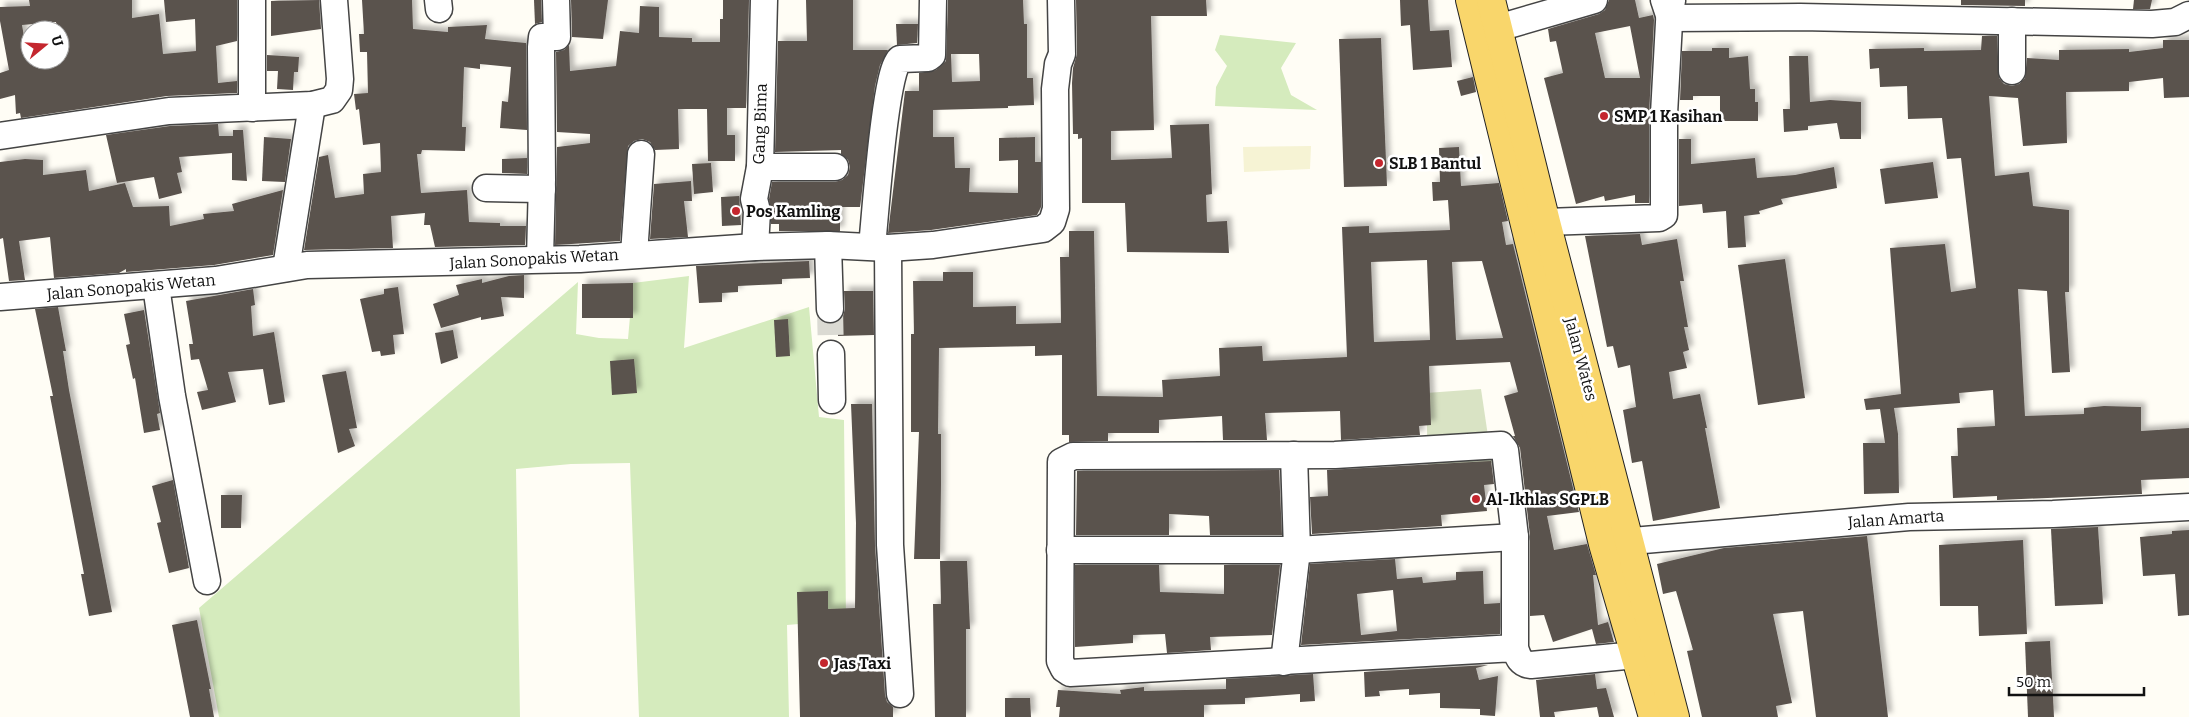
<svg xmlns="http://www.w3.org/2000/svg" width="2189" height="717" font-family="Bitter,serif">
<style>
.farmland{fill:#f6f3d4}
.green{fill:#d5ebbd}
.cemetery{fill:#d9e3c4}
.building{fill:#5a524d;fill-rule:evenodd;filter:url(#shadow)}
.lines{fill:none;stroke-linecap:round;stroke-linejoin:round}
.minor-tunnel{stroke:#dbdad3;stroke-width:26;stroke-dasharray:26 13;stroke-linecap:butt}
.minor-casing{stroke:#444;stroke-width:29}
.major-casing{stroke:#222;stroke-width:30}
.minor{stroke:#fff;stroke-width:26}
.major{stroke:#f9d66b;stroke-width:28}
.poi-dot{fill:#c4262e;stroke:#fff;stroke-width:2}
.labels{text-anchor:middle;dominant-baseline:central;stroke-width:5;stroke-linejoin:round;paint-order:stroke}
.poi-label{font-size:16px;font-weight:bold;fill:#111;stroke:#fff;text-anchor:start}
.street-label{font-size:16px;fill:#111;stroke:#fff}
</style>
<defs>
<filter id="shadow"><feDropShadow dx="4.5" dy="-4.5" stdDeviation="2.5" flood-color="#0004"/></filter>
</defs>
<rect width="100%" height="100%" fill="#fffdf5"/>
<!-- farmland -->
<path class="farmland" d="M1311,146L1310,169L1244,172L1243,147Z"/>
<!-- green -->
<g class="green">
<path d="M1220,35L1296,43L1281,68L1291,95L1317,110L1215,106L1216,87L1227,66L1215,50Z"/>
<path d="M689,276L684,348L809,307L819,417L844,420L846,620L787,625L789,717H639L630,463L571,464L516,469L520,717H219L199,608L578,282L576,334L599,338L628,339L633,283Z"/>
</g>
<!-- cemetery -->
<path class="cemetery" d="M1481,389L1492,463L1428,466L1426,393Z"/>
<!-- building -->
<g class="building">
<path d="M29,0H132V18L159,14L163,54L196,51L195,19L166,22L164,0H237V41L216,46L218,83L237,81V93L167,96L21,118L20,113L16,114L15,95L0,99V73L9,70L0,21V7L30,6ZM56,22L57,30H60V60H28L22,25Z"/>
<path d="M319,0L321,29L271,36V1Z"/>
<path d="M362,0H412L413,29L448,32V27L487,25L485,39L526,43L527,130L500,128L502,101L508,102L511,67L480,64V69L464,67L462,127H466L465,151L422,150L421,154H417L421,193L467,190L469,222L500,223V226H526L525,245L435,247L430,225H424L425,213L391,216L393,248L304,250L319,157L328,155L335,198L364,194L363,174L381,172L380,143L363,145L359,109L356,110L354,94L368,93L367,52H360L359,34H364Z"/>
<path d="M534,0H541L542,22L535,24Z"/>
<path d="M571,0H608L603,39L572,37Z"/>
<path d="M723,0H749L746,108H727V135H735V161H708L707,109H678L679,149L655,150L650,142L642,139L634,141L628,146L620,241L555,245L557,147L590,143V134L557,132L556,52L564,50L569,45L570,71L616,66L620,31L639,33L640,6L659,7V37L692,38V42H720V19H723Z"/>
<path d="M806,0H853V50H888L880,65L875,86L860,207H840V231H779V224H771L769,199L772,182H835L842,180L848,175L850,167L848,160L841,154V150L775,152L778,41H807Z"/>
<path d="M948,0H1023L1024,24H1027V78H1033L1034,105L1008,106V108L933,110V137H954L955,168H970L969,192L1018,193V160L999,161V138L1035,137V162H1041V207L1037,215L931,230L888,233L905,91H919V73L936,70L946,61ZM951,54H979L980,81L952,82Z"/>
<path d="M1076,0H1206L1207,16H1151L1154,130L1111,131V160L1172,158L1170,125L1209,124L1212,194L1206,195L1207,222L1227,221L1229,253L1127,252L1125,203H1082V138L1078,139V134H1073L1072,83L1073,68L1077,54Z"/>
<path d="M1400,0H1428L1430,31L1449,30L1452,67L1413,70L1410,25L1401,26Z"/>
<path d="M1609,0H1635L1639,18L1653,15L1654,20L1649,114V203H1635V195L1605,201L1604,196L1576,204L1544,78L1563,73L1556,41L1550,42L1548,29L1599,14L1605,10ZM1630,26L1640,78H1605L1595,33Z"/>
<path d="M1961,0H2025V6L1961,5Z"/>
<path d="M2134,0H2152L2150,9H2133Z"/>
<path d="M896,24H918L917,43L897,45Z"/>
<path d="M1982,36H1997L1999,78L2004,84L2012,86L2019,84L2025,78L2027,58L2059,60V50L2129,49V52L2163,48V40H2189V97L2164,98L2163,78L2129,82V91L2066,92L2067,143L2023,146L2018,98L1989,96L1995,176L2029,172L2033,206L2069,210V292H2065L2070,372L2052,373L2047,291L2018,289L2025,416L2084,414V408L2104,406L2141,407V431L2189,428V478L2141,480L2142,494L1997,500V496L1953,498L1951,456H1958L1957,428L1995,426L1993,390L1959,393L1960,403L1894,408L1898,434L1899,493L1864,494L1863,443H1885L1880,409L1866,410L1864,399L1901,394L1890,248L1945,244L1951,292L1976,288L1961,158L1947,159L1942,118L1908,119L1907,86L1880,87L1879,68L1870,69L1869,49L1924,48V51L1981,50Z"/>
<path d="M1381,38L1387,186L1344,187L1339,39Z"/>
<path d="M1712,48H1729V58L1748,56L1750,89H1755V102H1758V121H1720V96H1693V100H1680L1682,51H1712Z"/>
<path d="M267,55L299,57L298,72H294L293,90L277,89L278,71H267Z"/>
<path d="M1789,56H1808L1810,102L1830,100L1861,102V139H1840L1837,123L1808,126V130L1784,132L1783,109H1790Z"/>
<path d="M1473,77L1476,92L1461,96L1457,81Z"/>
<path d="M218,124L219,136H233V130H243L247,181L232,180V153L179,157L182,172L177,173L182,193L159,199L154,177L117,183L106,135L170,126Z"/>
<path d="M264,137L291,139L285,182L262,181Z"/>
<path d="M1679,139H1691V164L1755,158L1757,178L1795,175L1834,167L1837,188L1781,199L1783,204L1759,211L1760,214L1744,216L1746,247L1728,248L1726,211L1703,213L1702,204L1679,206Z"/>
<path d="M1459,147L1461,186L1499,183L1508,221L1502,222L1506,245L1513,244L1579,512L1547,516L1554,550L1587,544L1596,575H1593L1598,625L1608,622L1614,642L1596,644L1592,629L1553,642L1544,615L1530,616V536L1520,448L1513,436H1515L1504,396L1518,392L1510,362L1429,366L1431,425L1419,426L1420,435L1341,440L1340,411L1265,413L1267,440H1223L1222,416L1159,420V433H1108V441L1069,442V435H1062V355L1035,356V346L939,348L938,434H941V484L940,559H914L919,432H911V334H914L913,281H943V272H973V307L1016,306V324L1061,323L1060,257H1069V231H1094L1097,396L1163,397L1162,380L1220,376L1219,348L1262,346L1263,361L1347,357L1342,227L1369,226V233L1450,230L1448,200L1433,201L1432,182H1440L1439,148ZM1427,260L1430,340L1374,342L1371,262ZM1482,261L1503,338L1456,340L1452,262Z"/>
<path d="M527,158V174L502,173V159Z"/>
<path d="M25,159L43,160V175L86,170L89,191L125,183L133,207L169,206L170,226L204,219L203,214L234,211L232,204L283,190L273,255L214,265L126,272V269L119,273L54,278L50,237L19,241L25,280L9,281L3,238L0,239V162Z"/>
<path d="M1933,162L1938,198L1885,204L1880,169Z"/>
<path d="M711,163L713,192L694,194L692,164Z"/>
<path d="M691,181L692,201H684L688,237L650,239L654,184Z"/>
<path d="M739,196L741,225L722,226L721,197Z"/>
<path d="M1640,234L1642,245L1677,239L1684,281H1680L1688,327H1684L1689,350L1683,352L1687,368L1669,372L1673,399L1700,394L1707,428H1705L1720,508L1653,521L1642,461L1632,463L1623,410L1636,407L1630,365L1618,368L1613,346L1607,347L1585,236Z"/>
<path d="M1785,259L1805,398L1758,405L1738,265Z"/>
<path d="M809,261L810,278L782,279V284L738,286V292L722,293V302L699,303L696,266Z"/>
<path d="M524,275V298L501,297L504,316L481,320V317L441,328L433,304L459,295L456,285L482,279V283L509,276Z"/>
<path d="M633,283V318H582V284Z"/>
<path d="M398,287L404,334L393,335L395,354L381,356L380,351L372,352L360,299L384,294V289Z"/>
<path d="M253,289L255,305L251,306L253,336L274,332L285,402L269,405L263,369L228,372L236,402L202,410L197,392L208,390L199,359L191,360L189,344H193L186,301Z"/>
<path d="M844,291H873L874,335L838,336V322L843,316L845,309Z"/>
<path d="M58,307L66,351H63L69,390L112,612L89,616L81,574H84L50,396H53L35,309Z"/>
<path d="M144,310L160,413L157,414L160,430L144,433L135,378L133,379L126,345L130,344L124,314Z"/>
<path d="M788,319L790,356L776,357L774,320Z"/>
<path d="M453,330L458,358L441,364L435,333Z"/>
<path d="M634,359L637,393L612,395L610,361Z"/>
<path d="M346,371L357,428L349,429L355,446L338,453L322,375Z"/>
<path d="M851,404H872L875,546L885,695L887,702L893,707V717H800L797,592L828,591V609L855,608L856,523Z"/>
<path d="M1491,461L1494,484L1484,485L1487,511L1441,515L1442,526L1312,534L1310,497L1328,496L1327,470Z"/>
<path d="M1279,470L1282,535H1210L1209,516L1169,514V535H1076L1077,471Z"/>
<path d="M173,480L189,568L169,573L157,523L161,522L152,486Z"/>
<path d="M221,495H242L241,528H221Z"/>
<path d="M2098,527L2103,604L2055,606L2051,529Z"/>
<path d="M2189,530V615L2178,616L2175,574L2143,576L2140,537L2172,534V531Z"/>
<path d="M1867,536L1888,717H1816L1803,611L1773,614L1792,703L1776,706L1778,717H1702L1687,651L1693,650L1676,591L1663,594L1657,564L1724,548Z"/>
<path d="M2023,540L2027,634L1979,636L1978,606H1940L1939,545Z"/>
<path d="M1395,559L1397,579L1422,577L1423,583L1456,580V572L1483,571L1484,604L1500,603V634L1301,645L1310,564ZM1393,590L1397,631L1361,635L1357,594Z"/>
<path d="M940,561H967L970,629H966V717H935L933,604H941Z"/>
<path d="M1075,565H1159L1160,592L1224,594V565H1280L1272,635L1210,637L1211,650L1167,653L1165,634L1133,635V643L1075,647Z"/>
<path d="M197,620L211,689H209L214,717H190L172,625Z"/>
<path d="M2050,641L2054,717H2028L2025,642Z"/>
<path d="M1488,665L1476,668L1479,680L1498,676L1495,716L1480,715V709L1440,708V693L1409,695V689L1379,691L1380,696L1365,697L1364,672Z"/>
<path d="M1313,674L1315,701L1300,702V694L1245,698V704L1204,705V717H1059L1060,707H1056L1058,690L1121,694L1120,690L1144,687V691L1226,689V679Z"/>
<path d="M1595,674L1597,689L1606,688L1614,717H1599L1597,707L1554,712L1555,717H1540L1536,680Z"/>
<path d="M1005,698H1030L1031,717H1005Z"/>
</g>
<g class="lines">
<!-- minor-tunnel -->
<path class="minor-tunnel" d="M830,309L831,354"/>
<!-- minor casing -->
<g class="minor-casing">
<g id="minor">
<path d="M252,0V108"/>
<path d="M438,0L439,9"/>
<path d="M1664,0L1670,18L1800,17L2152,24L2175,22L2189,15"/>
<path d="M2012,21V71"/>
<path d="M1498,28L1594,0"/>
<path d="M0,136L169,111L312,105L332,100L339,90L340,79L334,0"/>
<path d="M760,167H835"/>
<path d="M486,188L542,189"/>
<path d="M1546,222L1659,218L1664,215V114L1670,4L1672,1"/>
<path d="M828,245L830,309"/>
<path d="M872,246C875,220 885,68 900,59L928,58L932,55L933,0"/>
<path d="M755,247L757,211L754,199L760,167L764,0"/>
<path d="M888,248L890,545L900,694"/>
<path d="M634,254L641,154"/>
<path d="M540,259L542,180L541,47L542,37H557L556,0"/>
<path d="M286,268L312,105"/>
<path d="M156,286L172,396L207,581"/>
<path d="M0,297L216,280L307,265L580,259L755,247L828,245L888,248L933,245L1043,229L1052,222L1056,209L1055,89L1058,64L1062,54L1061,0"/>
<path d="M831,354L832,400"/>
<path d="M1609,543L1909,517L2053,514L2189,507"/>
<path d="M1060,550H1297L1515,537"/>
<path d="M1515,648L1070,673L1064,669L1060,661L1061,462L1073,456L1335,455L1501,445L1505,450L1515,537V648C1518,657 1520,664 1531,665L1636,655"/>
<path d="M1284,662L1297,550L1294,455"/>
</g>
</g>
<!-- major casing -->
<g class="major-casing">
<g id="major">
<path d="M1470,0L1603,544L1653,717"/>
<path d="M1491,0L1546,222L1675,717"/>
</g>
</g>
<!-- minor -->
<use href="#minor" class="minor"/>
<!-- major -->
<use href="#major" class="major"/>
</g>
<!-- markers -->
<g class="poi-dot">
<circle cx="1604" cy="116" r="5"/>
<circle cx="1379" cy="163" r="5"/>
<circle cx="736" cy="211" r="5"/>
<circle cx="1476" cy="499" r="5"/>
<circle cx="824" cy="663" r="5"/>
</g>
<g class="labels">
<!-- poi labels -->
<g class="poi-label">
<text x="1614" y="116">SMP 1 Kasihan</text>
<text x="1389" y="163">SLB 1 Bantul</text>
<text x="746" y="211">Pos Kamling</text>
<text x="1486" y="499">Al-Ikhlas SGPLB</text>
<text x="834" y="663">Jas Taxi</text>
</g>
<!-- street labels -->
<g class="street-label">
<text transform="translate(760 124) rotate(-88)">Gang Bima</text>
<text transform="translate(534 259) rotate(-3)">Jalan Sonopakis Wetan</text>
<text transform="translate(131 287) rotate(-5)">Jalan Sonopakis Wetan</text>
<text transform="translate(1581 359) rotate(75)">Jalan Wates</text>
<text transform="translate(1896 519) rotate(-4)">Jalan Amarta</text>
</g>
</g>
<!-- north arrow -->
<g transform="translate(45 45) rotate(72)"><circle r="24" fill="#ffffff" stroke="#a0a0a0"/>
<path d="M0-4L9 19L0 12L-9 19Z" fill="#c4262e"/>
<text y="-8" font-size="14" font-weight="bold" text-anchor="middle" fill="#111111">U</text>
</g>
<!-- scale -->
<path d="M2009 687v8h135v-8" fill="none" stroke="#111111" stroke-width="2.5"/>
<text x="2016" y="687" font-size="15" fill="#111111" stroke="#ffffff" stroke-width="4" paint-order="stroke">50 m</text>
</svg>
